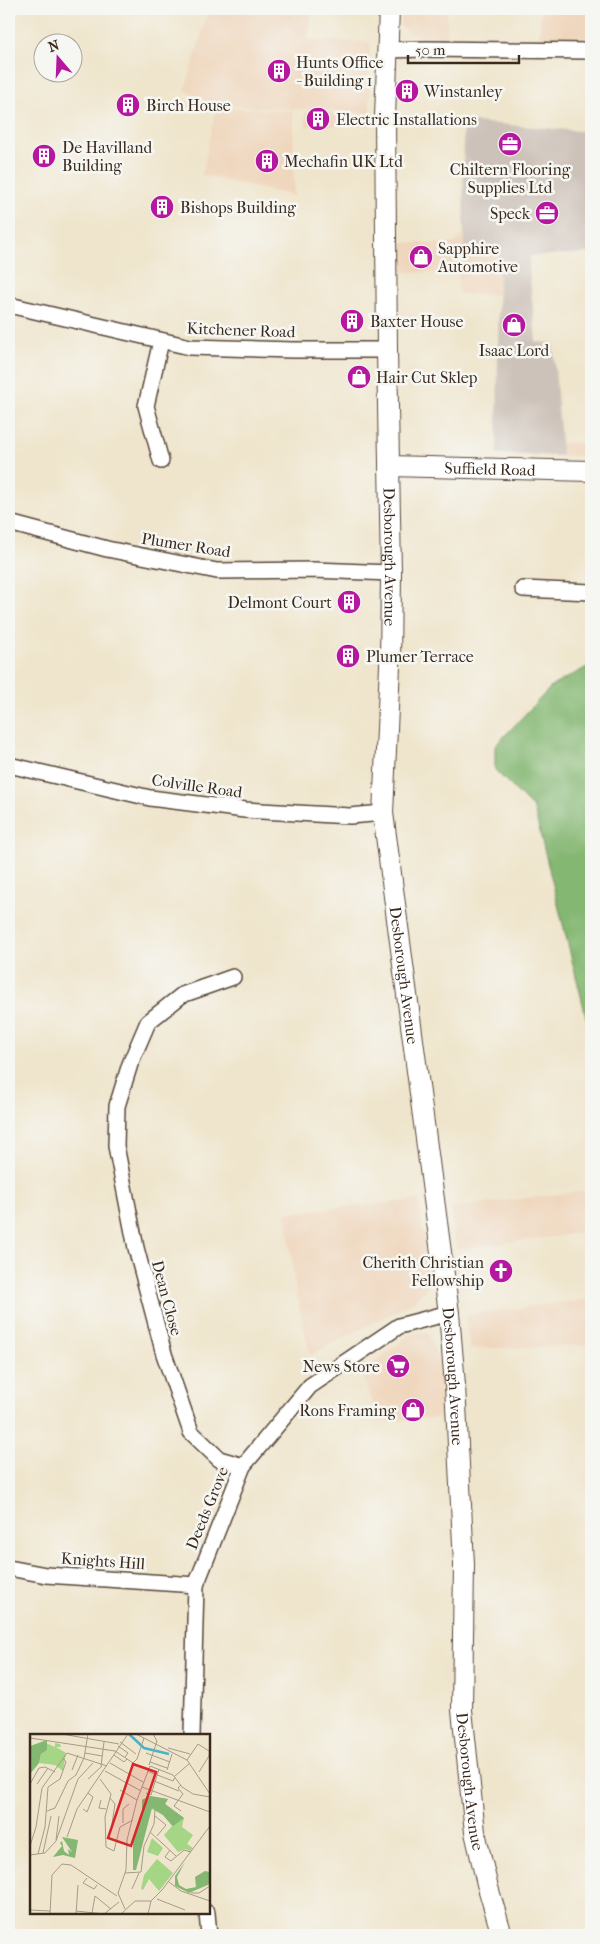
<svg xmlns="http://www.w3.org/2000/svg" width="600" height="1944" font-family="'IM FELL French Canon',serif">
<style>
.built{fill:#efd6bc}
.industrial{fill:#cdc2b9}
.forest{fill:#84b772;stroke:#607048}
.lines{fill:none;stroke-linecap:round;stroke-linejoin:round}
.minor-casing{stroke:#564638;stroke-width:18}
.tertiary-casing{stroke:#564638;stroke-width:22}
.minor{stroke:#fff;stroke-width:15}
.tertiary{stroke:#fff;stroke-width:20}
.labels{text-anchor:middle;dominant-baseline:central;stroke-width:5;stroke-linejoin:round;paint-order:stroke}
.poi-label{font-size:16px;fill:#3b2a1e;stroke:#f6f6f2;text-anchor:start}
.street-label{font-size:16px;fill:#3b2a1e;stroke:#f6f6f2}
.inset-river{fill:none;stroke:#48b3c6;stroke-width:2.5}
.inset-road{fill:none;stroke:#a79a86;stroke-width:1}
.view{fill:#d62828;fill-opacity:0.15;stroke:#d62828;stroke-width:2.5}
.inset-edge{fill:none;stroke:#3b2a1e;stroke-width:2.5}
</style>
<rect width="100%" height="100%" fill="#f6f6f2"/>
<filter id="ink" filterUnits="userSpaceOnUse"><feTurbulence type="fractalNoise" baseFrequency=".02" numOctaves="2"/><feDisplacementMap in="SourceGraphic" scale="10" xChannelSelector="R" yChannelSelector="G"/><feConvolveMatrix kernelMatrix="1 2 1 2 8 2 1 2 1" color-interpolation-filters="sRGB"/></filter>
<filter id="wash" filterUnits="userSpaceOnUse"><feTurbulence type="fractalNoise" baseFrequency=".0096" numOctaves="4" result="noise"/><feDisplacementMap in="SourceGraphic" scale="20" xChannelSelector="R" yChannelSelector="G"/><feGaussianBlur stdDeviation="1.12" result="paint"/><feColorMatrix in="noise" values="0 0 0 0 0 0 0 0 0 0 0 0 0 0 0 0 0 1.4 0 .05"/><feComposite in="paint" operator="in"/></filter>
<g filter="url(#wash)">
<rect width="100%" height="100%" fill="#efe5cc"/>
<!-- built -->
<g class="built">
<path d="M209,9H369L312,11L308,40L370,42V113L215,105L185,90Z"/>
<path d="M404,9H447V38L420,40L400,26Z"/>
<path d="M541,9H591V40L539,39Z"/>
<path d="M216,107L293,111L294,196L202,175Z"/>
<path d="M305,112L371,115V126H306Z"/>
<path d="M463,235L464,251L499,252L498,294H459L458,273L396,272L397,243H455Z"/>
<rect x="562" y="443" width="29" height="13"/>
<path d="M584,1191L589,1232L456,1249L451,1208Z"/>
<path d="M419,1200L431,1284L414,1302L310,1355L295,1288L286,1213Z"/>
<path d="M591,1299V1345L470,1349L465,1315Z"/>
<path d="M420,1332L428,1334L440,1361L445,1417L378,1422L362,1374L409,1334Z"/>
</g>
<!-- industrial -->
<path class="industrial" d="M463,121L591,132V253L530,256L529,268L536,342L553,343L562,456L497,454L499,253L464,251Z"/>
<!-- forest -->
<path class="forest" d="M591,665V1036L534,809L495,770V746L552,686Z"/>
</g>
<g filter="url(#ink)">
<g class="lines">
<!-- minor casing -->
<g class="minor-casing">
<g id="minor">
<path d="M386,50L425,49L591,51"/>
<path d="M9,305L190,347L293,350H387"/>
<path d="M161,461L146,406L161,341"/>
<path d="M9,523L107,549L217,571L314,570L391,573"/>
<path d="M523,589L591,592"/>
<path d="M9,765L150,798L245,810L350,816L383,813"/>
<path d="M233,977L182,995L148,1022L130,1064L117,1106L116,1146L136,1248L164,1354L191,1432L219,1459L243,1466"/>
<path d="M9,1568L46,1575L196,1585"/>
<path d="M192,1735L196,1585L243,1466L310,1386L399,1326L449,1313"/>
<path d="M207,1913L209,1935"/>
</g>
</g>
<!-- tertiary casing -->
<g class="tertiary-casing">
<g id="tertiary">
<path id="s1" d="M389,9L385,117L387,350L391,573L390,666L383,813L449,1313L455,1385L464,1564L462,1710L475,1832L487,1884L502,1935"/>
<path id="s2" d="M389,466L591,471"/>
</g>
</g>
<!-- minor -->
<use href="#minor" class="minor"/>
<!-- tertiary -->
<use href="#tertiary" class="tertiary"/>
</g>
</g>
<!-- icons -->
<defs>
<g id="building-disc" transform="scale(1.25)"><circle r="9.5" fill="#b5179e" stroke="#f6f6f2"/><path d="M-4-6H4V6H1V3H-1V6H-4ZM-2.5-4.3h1.7v1.8h-1.7ZM.8-4.3h1.7v1.8H.8ZM-2.5-1h1.7V.8h-1.7ZM.8-1h1.7V.8H.8Z" fill="#fff"/></g>
<g id="office-disc" transform="scale(1.25)"><circle r="9.5" fill="#b5179e" stroke="#f6f6f2"/><path d="M-6-3h4V-5.5h4V-3h4V5H-6ZM-1-4.5V-3h2v-1.5ZM-6 0V1H6V0Z" fill="#fff"/></g>
<g id="shop-disc" transform="scale(1.25)"><circle r="9.5" fill="#b5179e" stroke="#f6f6f2"/><path d="M-5-2.5h2.3a2.7 3.5 0 0 1 5.4 0H5L5.5 6h-11ZM-1.5-2.5h3a1.5 2.3 0 0 0-3 0Z" fill="#fff"/></g>
<g id="church-disc" transform="scale(1.25)"><circle r="9.5" fill="#b5179e" stroke="#f6f6f2"/><path d="M-1.2-6h2.4v3.5h3.3v2.4h-3.3V6h-2.4V-.1h-3.3v-2.4h3.3Z" fill="#fff"/></g>
<g id="supermarket-disc" transform="scale(1.25)"><circle r="9.5" fill="#b5179e" stroke="#f6f6f2"/><path d="M-6-5.5h2.5l.6 2H6L4.5 2H-2.5L-4.4-4H-6ZM-1.5 3.2a1.3 1.3 0 1 0 .1 0ZM3 3.2a1.3 1.3 0 1 0 .1 0Z" fill="#fff"/></g>
</defs>
<g fill-rule="evenodd">
<use href="#building-disc" x="279" y="71"/>
<use href="#building-disc" x="407" y="91"/>
<use href="#building-disc" x="128" y="105"/>
<use href="#building-disc" x="318" y="119"/>
<use href="#office-disc" x="510" y="144"/>
<use href="#building-disc" x="44" y="156"/>
<use href="#building-disc" x="267" y="161"/>
<use href="#building-disc" x="162" y="207"/>
<use href="#office-disc" x="547" y="213"/>
<use href="#shop-disc" x="421" y="257"/>
<use href="#building-disc" x="352" y="321"/>
<use href="#shop-disc" x="514" y="325"/>
<use href="#shop-disc" x="359" y="377"/>
<use href="#building-disc" x="349" y="602"/>
<use href="#building-disc" x="348" y="656"/>
<use href="#church-disc" x="501" y="1271"/>
<use href="#supermarket-disc" x="398" y="1366"/>
<use href="#shop-disc" x="413" y="1410"/>
</g>
<g class="labels">
<!-- poi labels -->
<g class="poi-label">
<text x="296" y="62">Hunts Office<tspan x="296" dy="18">- Building 1</tspan></text>
<text x="424" y="91">Winstanley</text>
<text x="146" y="105">Birch House</text>
<text x="336" y="119">Electric Installations</text>
<text x="62" y="147">De Havilland<tspan x="62" dy="18">Building</tspan></text>
<text x="284" y="161">Mechafin UK Ltd</text>
<text x="510" y="169" text-anchor="middle">Chiltern Flooring<tspan x="510" dy="18">Supplies Ltd</tspan></text>
<text x="180" y="207">Bishops Building</text>
<text x="530" y="213" text-anchor="end">Speck</text>
<text x="438" y="248">Sapphire<tspan x="438" dy="18">Automotive</tspan></text>
<text x="370" y="321">Baxter House</text>
<text x="514" y="350" text-anchor="middle">Isaac Lord</text>
<text x="376" y="377">Hair Cut Sklep</text>
<text x="332" y="602" text-anchor="end">Delmont Court</text>
<text x="366" y="656">Plumer Terrace</text>
<text x="484" y="1262" text-anchor="end">Cherith Christian<tspan x="484" dy="18">Fellowship</tspan></text>
<text x="380" y="1366" text-anchor="end">News Store</text>
<text x="396" y="1410" text-anchor="end">Rons Framing</text>
</g>
<!-- street labels -->
<g class="street-label">
<text transform="translate(241 330) rotate(2)">Kitchener Road</text>
<text stroke="none"><textPath href="#s2" startOffset="101">Suffield Road</textPath></text>
<text transform="translate(186 545) rotate(9)">Plumer Road</text>
<text stroke="none"><textPath href="#s1" startOffset="548">Desborough Avenue</textPath></text>
<text transform="translate(197 786) rotate(8)">Colville Road</text>
<text stroke="none"><textPath href="#s1" startOffset="968">Desborough Avenue</textPath></text>
<text transform="translate(167 1298) rotate(75)">Dean Close</text>
<text stroke="none"><textPath href="#s1" startOffset="1372">Desborough Avenue</textPath></text>
<text transform="translate(207 1508) rotate(-68)">Deeds Grove</text>
<text transform="translate(103 1561) rotate(4)">Knights Hill</text>
<text stroke="none"><textPath href="#s1" startOffset="1778">Desborough Avenue</textPath></text>
</g>
</g>
<!-- overview -->
<g transform="translate(30 1734)">
<rect width="180" height="180" fill="#efe5cc"/>
<path d="M16,9L25,13V9L30,10L31,13H26L36,19L33,37L25,31L9,29L11,20L17,16ZM120,62L138,65L135,70L154,84L152,93L163,101L157,110L163,114L160,117L155,115L148,118L134,101L142,92L133,81L116,72L112,66ZM122,104L133,114L128,122L117,118ZM127,125L143,139L129,157L119,145L113,156L111,155L114,141Z" fill="#a5d685"/>
<path d="M17,6V16L11,20L9,29L0,40V12ZM120,62L138,65L135,70L154,84L143,92L133,81L122,74L106,136H103V108L112,80V66ZM32,103L48,106L45,124L33,121L23,123L32,112L30,109L32,107L34,117L39,121L38,115L42,118ZM155,128L147,143L149,151L156,155L166,153L165,143L175,137L180,138V150L159,159L145,152V142Z" fill="#84b772"/>
<path class="inset-river" d="M99,0L114,14L139,20"/>
<path class="inset-road" d="M32,0L89,10M106,0L157,26L180,60M0,4L85,17L103,29L107,25M90,8L106,20M88,12L98,19L95,23M138,14L160,20M55,19L72,22M116,19L140,28M84,21L94,28L97,25M107,25L114,4M157,26L168,10L179,17M120,28L137,34M80,29L113,48M119,31L127,7L123,0M71,32L74,8M120,32L143,41L152,53L163,60L180,63M42,36L48,21M137,36L142,20M75,37L111,57M117,37L143,47L145,43M169,38L179,22L180,11M145,42L160,29M58,45L72,32M70,45L81,60L75,83L76,113L84,117L90,93L103,86M124,47L149,57M0,50L9,34L15,33L25,38M7,50L18,34M151,51L148,54L153,60L144,72L151,77M18,53L30,45L36,28L33,24M112,53L180,78M90,56L107,66M116,59L121,61L129,35M80,64L85,70L82,90M71,66L69,74L76,75M53,75L57,78L63,63L58,59M17,77L25,74L38,47L46,41L54,24L58,0M125,82L136,91L127,102M93,89V75L99,70M120,98L146,122M37,103L47,75L98,0M26,106L29,82M0,112L6,93L12,54L37,19L77,32M140,116L135,123L141,127L154,116L161,118M13,119L21,82M8,120L15,93L18,53M0,121L15,119L26,107L48,45L63,29M95,139L111,138L114,112L124,90L125,76M57,144L53,149L64,155L67,151M139,148L151,157L180,167M102,155L109,139M161,159H169L180,152M127,165L155,176M95,175L88,159L96,136L97,106L107,66L120,32M0,176L20,177M46,177L74,180L89,168M62,179L65,162L81,175M20,180L22,141L32,130L41,131L87,162M46,180L48,151M91,180L105,167H121M118,180L121,167L132,156L180,92"/>
<path class="view" d="M103,30L126,38L101,112L78,104Z"/>
<rect width="180" height="180" class="inset-edge"/>
</g>
<!-- margin -->
<rect width="600" height="1944" fill="none" stroke="#f6f6f2" stroke-width="30"/>
<!-- north arrow -->
<g transform="translate(58 58) rotate(341)"><circle r="24" fill="#f6f6f2" stroke="#aba49d"/>
<path d="M0-4L9 19L0 12L-9 19Z" fill="#b5179e"/>
<text y="-8" font-size="14" font-weight="bold" text-anchor="middle" fill="#3b2a1e">N</text>
</g>
<!-- scale -->
<path d="M408 55v8h111v-8" fill="none" stroke="#3b2a1e" stroke-width="2.5"/>
<text x="415" y="55" font-size="15" fill="#3b2a1e" stroke="#f6f6f2" stroke-width="4" paint-order="stroke">50 m</text>
</svg>
